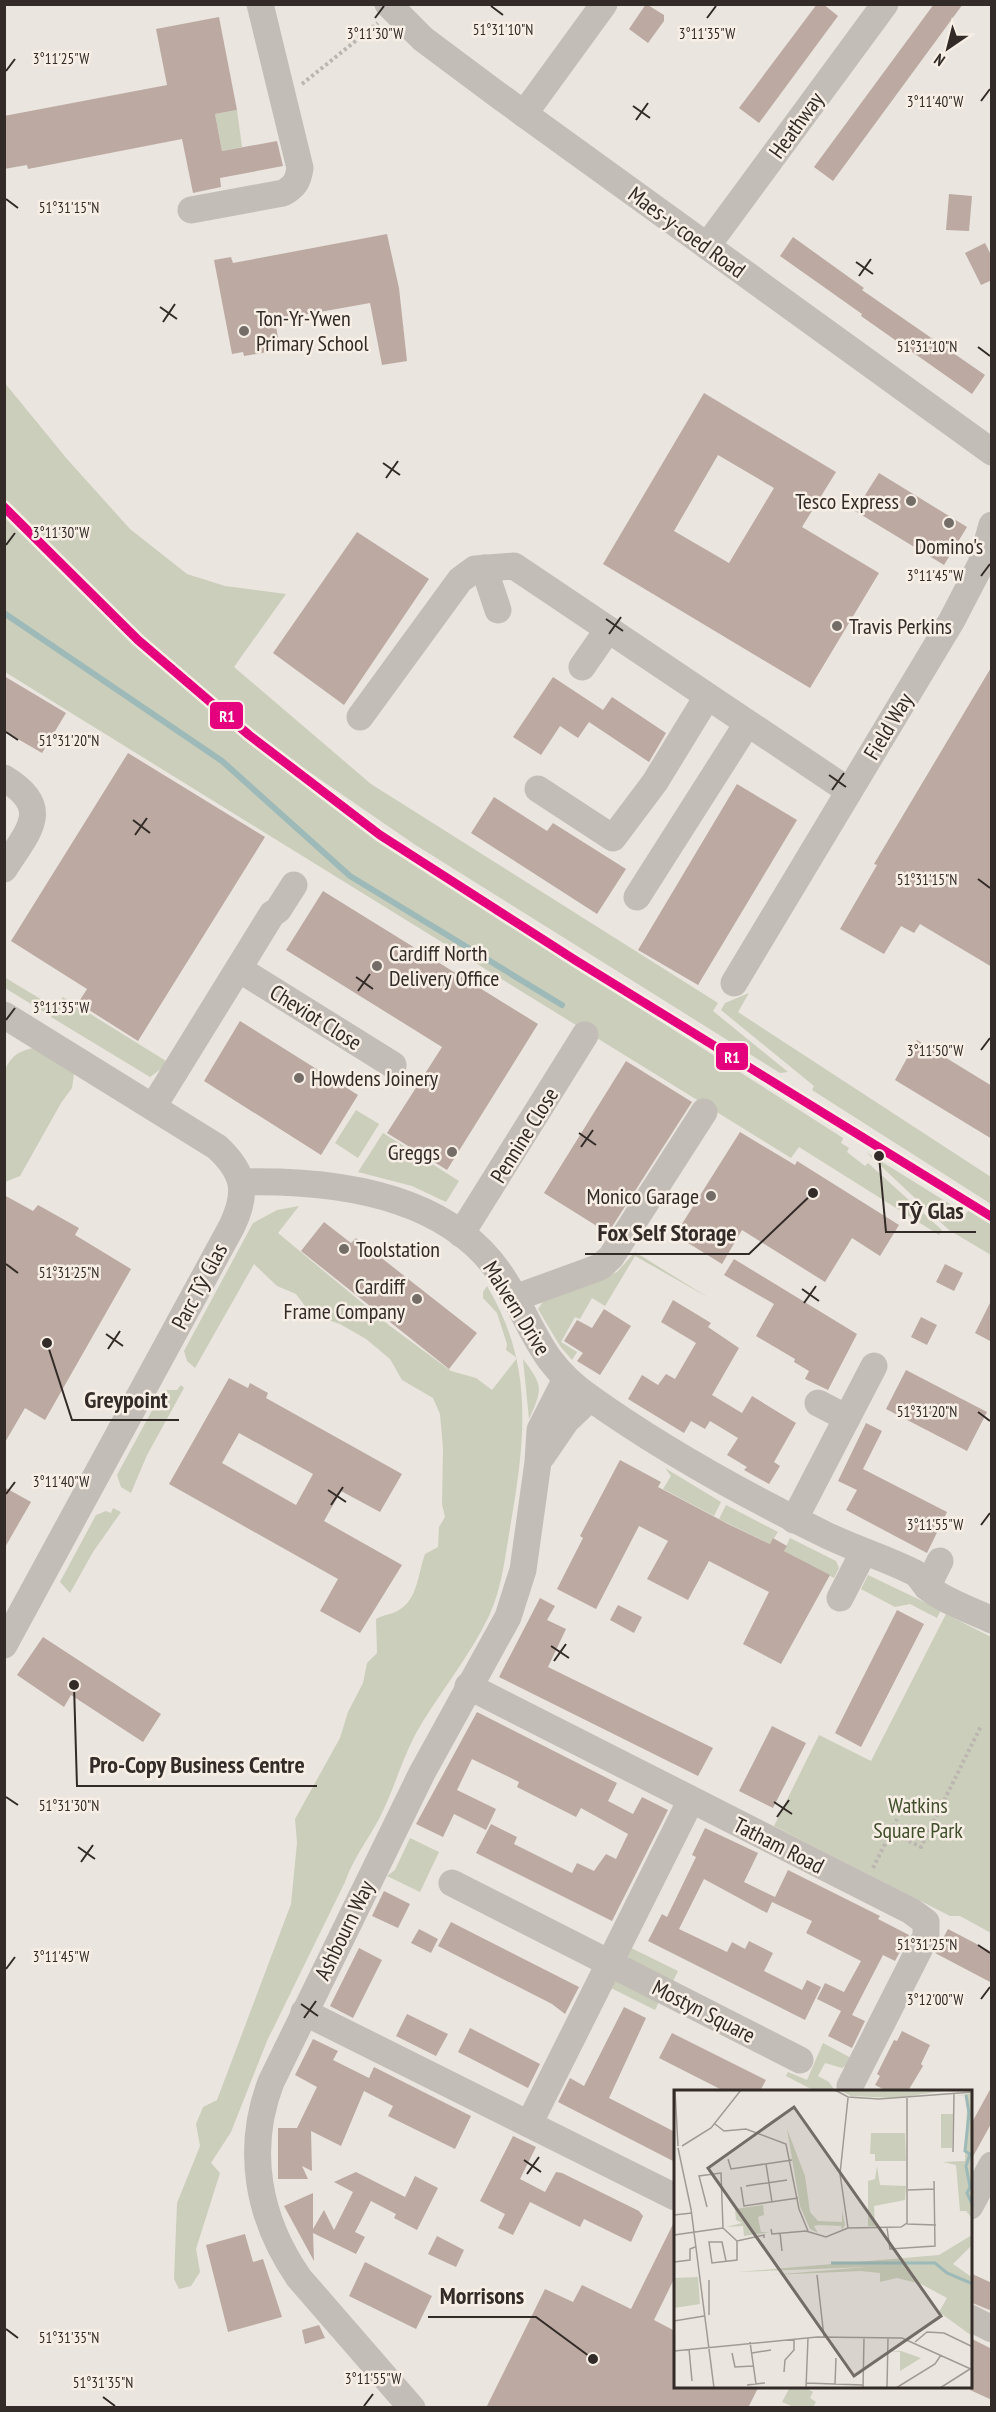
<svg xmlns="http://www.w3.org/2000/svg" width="996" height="2412" font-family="'PT Sans Narrow',sans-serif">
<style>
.green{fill:#cbceba}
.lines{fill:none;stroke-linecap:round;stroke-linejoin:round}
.stream{stroke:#9dbab9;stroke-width:6}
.building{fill:#bcaaa2;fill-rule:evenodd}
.path{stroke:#bcb6b1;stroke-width:4;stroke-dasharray:3 3;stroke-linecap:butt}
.minor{stroke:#c3bdb8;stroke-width:27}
.rail-1-casing{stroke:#f7efe6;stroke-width:14}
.rail-1{stroke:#e5007d;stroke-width:9}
.ticks{fill:none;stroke:#332b27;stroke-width:2}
.poi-dot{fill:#736c67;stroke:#f7efe6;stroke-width:2}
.labels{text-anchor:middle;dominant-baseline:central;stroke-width:5;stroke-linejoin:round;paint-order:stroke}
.street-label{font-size:22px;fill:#332b27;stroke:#f7efe6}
.poi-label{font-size:22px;fill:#332b27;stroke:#f7efe6;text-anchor:start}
.park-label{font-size:22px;fill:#424f2d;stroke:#f7efe6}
.inset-river{fill:none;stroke:#9dbab9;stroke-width:3}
.inset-road{fill:none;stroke:#a19b95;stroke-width:1.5}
.view{fill:#736c67;fill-opacity:0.15;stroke:#736c67;stroke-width:3}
.inset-edge{fill:none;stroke:#332b27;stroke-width:3}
.ticks-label{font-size:15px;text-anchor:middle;fill:#332b27;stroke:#f7efe6;stroke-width:5;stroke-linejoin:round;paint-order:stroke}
.leader{fill:none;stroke:#332b27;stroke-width:2}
.callout-dot{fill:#332b27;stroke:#f7efe6;stroke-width:2}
.callout-label{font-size:24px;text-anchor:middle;font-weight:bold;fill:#332b27;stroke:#f7efe6;stroke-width:5;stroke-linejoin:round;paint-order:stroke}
.line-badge{stroke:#f7efe6;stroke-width:2}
.badge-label{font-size:16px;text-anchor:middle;font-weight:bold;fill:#fff}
</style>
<rect width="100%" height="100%" fill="#eae5df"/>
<!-- green -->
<g class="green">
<path d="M237,110L242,147L222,151L215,114Z"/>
<path d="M4,382L67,459L130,529L187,574L225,586L286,594L234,667L371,784L718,1003L713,1011L788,1072L780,1073L414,844L289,758L305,785L384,845L843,1138L841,1143L849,1148L847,1152L865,1166L868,1163L942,1230L939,1235L799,1147L791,1158L5,672Z"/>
<path d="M4,977L54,1007L49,1015L5,988Z"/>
<path d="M749,993L738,1012L991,1177V1204L812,1090L814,1086L721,1010L725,1003Z"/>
<path d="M63,997L166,1061L161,1069L150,1077L51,1017Z"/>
<path d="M37,1047L75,1067L72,1088L61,1103L20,1176L5,1182V1070C12,1054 20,1051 37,1047Z"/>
<path d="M356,1110L379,1124L358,1158L335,1143Z"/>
<path d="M383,1133L459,1181L446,1202L412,1186L358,1172Z"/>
<path d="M866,1152L966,1214L970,1208L991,1221V1255L949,1230Z"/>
<path d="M299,1206L278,1233L390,1326L451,1371L476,1378L492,1390L517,1358L506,1350L507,1344L497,1313L483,1298V1292L487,1286C535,1366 525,1440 510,1528C505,1557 502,1588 489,1616C469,1658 438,1694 415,1735C401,1762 393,1792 379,1819C367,1841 353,1859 345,1882L267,2041L231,2132L211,2163L220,2173L196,2249L200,2272L191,2286L179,2289L174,2279L177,2203L200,2146L196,2124L203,2107L217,2100L291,1904L297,1843L295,1819L340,1738L348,1712L363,1683L367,1663L377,1653L376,1619C384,1614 392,1615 399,1610C418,1599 418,1573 425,1554L438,1547L439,1527L445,1517L442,1504L443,1448L440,1414L433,1398L402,1380L390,1359L366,1339L340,1324L311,1314L296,1294L277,1286L254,1264L195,1368L187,1361L184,1351L253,1223L277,1210Z"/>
<path d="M635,1252L709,1298L635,1256L605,1306L592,1298L580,1319L575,1317L561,1342L577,1352L572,1360L560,1346L538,1309L545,1299L617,1272Z"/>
<path d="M523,1359C543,1386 543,1388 529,1419Z"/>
<path d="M181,1385L184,1388L147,1455L131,1493L121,1487L117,1475L161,1394L167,1390H177Z"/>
<path d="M665,1468L721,1502L714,1516L663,1489L671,1476Z"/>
<path d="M726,1505L778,1532L770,1544L719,1519Z"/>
<path d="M113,1508L121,1512L93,1552L70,1593L60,1582L96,1515L106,1511L111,1513Z"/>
<path d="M790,1538L836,1561L839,1568L834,1578L784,1551Z"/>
<path d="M868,1575L941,1610L937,1618L910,1604L895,1607L861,1589Z"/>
<path d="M946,1614L991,1637V1933L960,1916H950L774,1826L819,1735L871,1761Z"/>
<path d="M410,1838L439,1852L420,1892L387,1876L395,1870Z"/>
<path d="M627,1946L678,1971L671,1985C653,1976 624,1969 627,1946Z"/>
<path d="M614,1980L661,1998L655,2010L607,1986Z"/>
<path d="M823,2043L855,2060L842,2068L825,2063L818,2076L829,2082L835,2091H815L786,2076L788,2072L807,2080Z"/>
<path d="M803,2386L813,2392L810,2398L816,2402L813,2407H794L782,2402L790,2387Z"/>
</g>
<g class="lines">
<!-- stream -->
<path class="stream" d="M4,613L222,761L350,876L562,1005"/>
</g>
<!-- building -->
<g class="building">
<path d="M646,4L664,15V21L648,43L629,29Z"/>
<path d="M817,4H823L838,16L759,123L739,108Z"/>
<path d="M934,4H963L833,181L814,167Z"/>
<path d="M219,17L237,110L215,114L222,151L277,141L283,166L220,178L221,187L193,193L182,139L28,169L27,165L4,169V116L167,85L156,29Z"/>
<path d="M949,194L972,196L969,231L946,230Z"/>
<path d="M387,234L399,288L407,361L382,365L370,303L275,320L280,350L244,356L243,352L232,354L214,260L231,257L233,263Z"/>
<path d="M793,237L864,288L862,290L985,375L972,394L861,316L862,314L780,256Z"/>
<path d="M985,243L992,257V280L981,285L965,253Z"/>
<path d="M704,393L836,472L802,527L879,573L810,688L603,564ZM718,455L774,488L729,563L674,531Z"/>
<path d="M879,473L967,527L944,565L855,511Z"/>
<path d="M357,532L429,579L344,705L273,653Z"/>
<path d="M992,666V967L920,924L914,933L901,926L884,954L840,929L877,865L874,864Z"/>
<path d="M4,676L66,713L42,753L4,731Z"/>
<path d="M553,677L603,710L612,697L666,733L649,762L589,722L578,738L560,726L541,755L513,737Z"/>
<path d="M128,753L265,837L138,1041L78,1003L87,989L11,941Z"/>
<path d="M737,784L797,820L698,985L638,950Z"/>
<path d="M494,797L547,831L553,823L626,869L597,914L471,833Z"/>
<path d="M323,891L538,1024L447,1170L387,1133L442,1047L286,950Z"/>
<path d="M240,1021L358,1095L321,1155L204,1081Z"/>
<path d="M917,1040L992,1086V1139L895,1080Z"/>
<path d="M626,1061L692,1102L608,1233L544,1193Z"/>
<path d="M740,1132L795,1165L797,1161L899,1225L880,1256L852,1238L825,1282L742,1230L722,1264L675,1235Z"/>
<path d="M4,1195L33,1211L38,1205L79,1228L75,1235L131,1269L45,1420L25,1408L4,1444Z"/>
<path d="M324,1222L351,1243L356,1238L477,1333L449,1369L301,1251Z"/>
<path d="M734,1259L857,1334L828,1390L805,1379L809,1371L794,1362L795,1359L756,1336L774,1304L724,1275Z"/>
<path d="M945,1264L963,1273L954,1291L936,1282Z"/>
<path d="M992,1299V1342L975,1333Z"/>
<path d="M673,1300L711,1323L708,1327L739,1348L712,1395L742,1413L752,1396L796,1423L774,1462L780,1466L769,1484L744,1470L747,1467L727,1455L738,1438L710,1421L705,1429L691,1421L684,1433L628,1399L642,1375L658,1385L666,1374L675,1379L696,1343L661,1322Z"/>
<path d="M604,1309L631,1326L600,1375L577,1361L583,1353L564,1341L577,1320L592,1328Z"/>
<path d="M921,1317L937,1325L927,1345L911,1337Z"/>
<path d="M906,1370L987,1412L967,1451L886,1409Z"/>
<path d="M229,1378L248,1388L250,1383L268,1393L266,1398L402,1474L380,1512L341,1491L324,1521L402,1565L360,1633L320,1611L338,1579L169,1484ZM239,1433L313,1474L296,1505L222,1463Z"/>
<path d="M866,1423L882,1431L863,1469L947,1512L927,1553L846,1510L857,1490L838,1481Z"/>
<path d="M620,1460L661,1482L658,1487L728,1524L770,1544L773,1538L787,1546L784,1551L830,1575L781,1664L743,1644L769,1592L709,1561L688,1600L647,1579L668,1541L639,1526L596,1609L557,1589L583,1538L580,1536Z"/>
<path d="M4,1487L31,1502L4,1549Z"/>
<path d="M540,1598L555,1606L547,1620L566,1629L548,1667L713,1748L698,1776L499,1677Z"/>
<path d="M618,1605L642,1617L634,1633L610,1620Z"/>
<path d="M897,1610L924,1624L861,1747L835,1733Z"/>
<path d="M43,1637L161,1714L143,1742L71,1695L64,1707L17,1675Z"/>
<path d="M477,1712L617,1783L608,1801L633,1814L642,1797L668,1810L612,1921L476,1853L491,1824L517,1837L514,1844L572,1873L577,1863L594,1871L606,1854L616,1859L628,1834L581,1808L576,1817L517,1787L519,1782L472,1759L457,1790L496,1809L486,1830L454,1814L443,1837L416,1824Z"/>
<path d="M772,1726L806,1743L773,1808L739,1791Z"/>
<path d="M705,1828L758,1853L744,1882L775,1897L788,1870L880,1916L878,1919L909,1935L895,1961L883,1955L852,2015L865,2021L852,2048L828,2036L841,2011L817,1999L825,1983L844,1992L861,1961L806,1933L812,1921L772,1902L767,1913L704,1879L679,1929L727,1952L732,1942L745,1949L749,1941L773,1953L764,1971L802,1990L807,1980L821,1987L805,2020L648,1941L662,1914L667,1917L696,1857L692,1855Z"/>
<path d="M384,1891L410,1904L398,1928L372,1916Z"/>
<path d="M451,1922L579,1987L565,2014L552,2004L438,1946Z"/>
<path d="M419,1929L438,1939L431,1953L411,1943Z"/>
<path d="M948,1929L992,1952V1983L935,1953Z"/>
<path d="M359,1948L382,1960L353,2018L330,2006Z"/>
<path d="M624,2007L646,2018L609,2098L675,2132V2162L558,2102L570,2078L584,2086Z"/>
<path d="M407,2014L448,2034L436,2056L396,2036Z"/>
<path d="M470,2028L540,2064L528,2088L458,2052Z"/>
<path d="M902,2031L930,2045L921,2064L923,2066L908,2091H887L875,2085L880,2076L877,2074L894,2040L897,2041Z"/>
<path d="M672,2033L766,2080L760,2091H724L659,2058Z"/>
<path d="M313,2039L338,2051L333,2060L369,2078L374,2067L471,2116L455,2149L388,2116L393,2106L364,2091L341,2146L311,2131L312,2171L302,2166L308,2179H278V2128H297L317,2087L295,2075Z"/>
<path d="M992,2086V2122L970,2162V2126Z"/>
<path d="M513,2136L536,2147L520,2179L545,2192L556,2172L562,2173L639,2211L643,2216L631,2242L584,2219L580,2227L530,2202L513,2235L498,2228L505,2214L480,2201Z"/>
<path d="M356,2172L405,2197L415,2176L438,2188L417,2230L394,2218L396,2214L371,2201L355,2232L365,2237L356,2254L313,2233L314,2261L284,2206L313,2193V2229L324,2210L334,2230L353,2192L334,2182Z"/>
<path d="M675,2220V2277L654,2320L675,2331V2386H759L748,2408H486L545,2289L573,2302L582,2285L631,2309Z"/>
<path d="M245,2234L253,2262L263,2259L282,2317L228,2332L206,2245Z"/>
<path d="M437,2236L464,2250L456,2267L428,2254Z"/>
<path d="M365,2262L432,2296L416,2329L349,2296Z"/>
<path d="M970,2273L992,2283V2311L970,2302Z"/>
<path d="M319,2325L325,2338L305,2344L302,2330Z"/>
<path d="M970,2338L992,2349V2400L970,2390Z"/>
</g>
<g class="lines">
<!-- path -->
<g class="path">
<path d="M302,84L378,23"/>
<path d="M891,1832L897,1819"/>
<path d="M873,1868L891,1832L921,1847L981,1726"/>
</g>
<!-- minor -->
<g class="minor">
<path d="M388,4L423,39L498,95L992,452"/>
<path d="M524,114L604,4"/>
<path d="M191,210L283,193C294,187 298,182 300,168L260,4"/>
<path d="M707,246L885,4"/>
<path d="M484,568L498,610"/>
<path d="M582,667L607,631"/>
<path d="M360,717L460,580L475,569L514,566L849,791"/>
<path d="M4,778C54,808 28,831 4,869"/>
<path d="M538,789L613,838L655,782L707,697"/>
<path d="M637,897L747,724"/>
<path d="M239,969L393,1065"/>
<path d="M734,983L952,620L981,564L992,525"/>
<path d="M4,1015L217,1147C245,1173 248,1192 232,1226L4,1645"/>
<path d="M153,1107L272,914L278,910L294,885"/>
<path d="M242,1182C333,1180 449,1194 503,1278C535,1327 537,1360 589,1397C663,1450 743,1494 824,1534C854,1549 886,1558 915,1573C921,1577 922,1582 927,1587C942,1600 973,1611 992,1620"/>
<path d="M461,1234L585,1035"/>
<path d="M515,1298L600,1267L611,1257L704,1112"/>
<path d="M818,1403L847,1418"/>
<path d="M542,1456L566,1421L590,1398"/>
<path d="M794,1520L874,1366"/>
<path d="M927,1587L940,1561"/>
<path d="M840,1598L863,1553"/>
<path d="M468,1686L911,1911L926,1922V1936L850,2086"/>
<path d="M452,1883L800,2060"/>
<path d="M304,2012L675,2197"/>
<path d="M529,2124L691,1800"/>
<path d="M970,2206L992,2165"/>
<path d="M970,2318L992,2329"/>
<path d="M412,2408L299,2278C258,2219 245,2150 271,2082L422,1773L508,1617L523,1570L538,1462L540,1430L566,1379"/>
</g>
<!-- rail-1 casing -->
<g class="rail-1-casing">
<path id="rail-1" d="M4,507L138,640L249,735L380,835L575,960L992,1217"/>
</g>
<!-- rail-1 -->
<use href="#rail-1" class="rail-1"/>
</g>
<!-- ticks -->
<path class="ticks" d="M491,6L503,15M375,18L384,6M707,18L716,6M6,71L15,59M981,101L990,89M633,106L650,118M636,120L648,103M6,199L18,208M856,262L873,274M859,276L871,259M160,307L177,319M163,322L175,304M978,347L990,356M383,463L400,475M386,478L398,461M6,545L15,533M981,576L990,564M606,619L623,631M609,634L621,617M6,732L18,740M829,775L846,787M832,790L844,773M133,820L150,833M135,835L147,818M978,879L990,888M356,977L373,989M358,991L370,974M6,1020L15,1008M981,1050L990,1038M579,1133L596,1145M581,1147L593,1130M6,1264L18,1273M802,1289L819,1301M804,1303L816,1286M106,1334L123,1346M108,1349L120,1331M978,1412L990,1421M328,1490L346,1502M6,1494L15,1482M331,1505L343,1487M981,1525L990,1513M551,1646L569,1658M554,1661L566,1644M6,1797L18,1805M774,1802L792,1814M777,1817L789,1800M78,1847L95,1859M81,1862L93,1845M978,1945L990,1953M6,1969L15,1957M981,1999L990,1987M301,2004L318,2016M304,2018L316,2001M524,2160L541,2172M527,2174L539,2157M6,2329L18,2338M103,2397L115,2406M364,2406L373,2394"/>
<!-- markers -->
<g class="poi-dot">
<circle cx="244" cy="331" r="6"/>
<circle cx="911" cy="501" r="6"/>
<circle cx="949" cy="523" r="6"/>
<circle cx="837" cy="626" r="6"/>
<circle cx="377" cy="966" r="6"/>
<circle cx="299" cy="1078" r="6"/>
<circle cx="452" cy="1152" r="6"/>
<circle cx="711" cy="1196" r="6"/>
<circle cx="344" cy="1249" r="6"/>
<circle cx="417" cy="1299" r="6"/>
</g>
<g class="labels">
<!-- street labels -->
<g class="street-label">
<text transform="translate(796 125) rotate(-54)">Heathway</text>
<text transform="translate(687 232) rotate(36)">Maes-y-coed Road</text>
<text transform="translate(888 726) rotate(-59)">Field Way</text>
<text transform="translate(316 1017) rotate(32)">Cheviot Close</text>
<text transform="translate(524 1135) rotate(-58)">Pennine Close</text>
<text transform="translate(199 1286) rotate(-62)">Parc Tŷ Glas</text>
<text transform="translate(517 1308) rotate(58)">Malvern Drive</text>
<text transform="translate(779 1845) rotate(27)">Tatham Road</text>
<text transform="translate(344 1930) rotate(-64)">Ashbourn Way</text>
<text transform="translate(704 2011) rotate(27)">Mostyn Square</text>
</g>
<!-- poi labels -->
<g class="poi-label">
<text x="256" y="318">Ton-Yr-Ywen<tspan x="256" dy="25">Primary School</tspan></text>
<text x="899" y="501" text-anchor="end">Tesco Express</text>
<text x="949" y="546" text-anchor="middle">Domino's</text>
<text x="849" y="626">Travis Perkins</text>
<text x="389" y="953">Cardiff North<tspan x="389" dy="25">Delivery Office</tspan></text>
<text x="311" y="1078">Howdens Joinery</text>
<text x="440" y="1152" text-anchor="end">Greggs</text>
<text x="699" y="1196" text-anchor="end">Monico Garage</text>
<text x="356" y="1249">Toolstation</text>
<text x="405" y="1286" text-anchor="end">Cardiff<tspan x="405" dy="25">Frame Company</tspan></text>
</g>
<!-- park labels -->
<g class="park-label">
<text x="918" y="1805">Watkins<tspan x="918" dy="25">Square Park</tspan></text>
</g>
</g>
<!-- overview -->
<g transform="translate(674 2090)">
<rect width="298" height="298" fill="#eae5df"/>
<path d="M165,0H269V1L222,8L177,6ZM298,3V128L292,121H286L282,75L269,72L291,71L293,18L291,5L282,6ZM267,24H279L278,58H267ZM113,39L131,86L136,122L144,131L168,132V120L171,135L168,140L167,136L144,135L140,136L144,143L136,139L126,116ZM197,43H231L232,71H201V64H196ZM203,76L206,95L232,96L231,110L200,116L201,136H194V91L201,89ZM89,115L90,125L84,127L87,142H96L70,146L69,136L52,137L68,133L62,130L61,119ZM298,145V155L279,174L296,186L298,184V246L265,222L273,208L247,194L223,188L206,192V183L187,181L97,185L193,177L64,182L265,165ZM24,187L26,214L0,218V188ZM215,261H227L247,268L226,281V262Z" fill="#cbceba"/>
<path class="inset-river" d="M292,5L295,23L291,61L296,64L292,76L296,97L293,103L299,116M157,173H261L273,183L299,194"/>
<path class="inset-road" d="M1,0L4,56M161,0L174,7L205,9L299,2M41,34L50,41L72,39L112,54L125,119L134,141M8,56L37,38L67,0M4,58L17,119L40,298M279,62L280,4M54,69L57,79L118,70M92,74L98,112M72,96L113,90M67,97L70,116L124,108M234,100L260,99M33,117L25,86L47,83L49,138M0,125L18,123M233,134L262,135M49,138L63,151M174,138L227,137L233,133V8M174,138L166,84L174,8M213,138L216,159L261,156L260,91M97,139L98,144L132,141L152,147L174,138M106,143L108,161M0,145L49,138M63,151L90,145V148M52,171L48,152H35L38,173L63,170V151M0,172L16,170V159L21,157M143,185L150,247M35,225V190M0,231L30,226M76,252L82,294M241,252L253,242L270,243L299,257M15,259L18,291M0,261L143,247L228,248L299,280M58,263L61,277L79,276M78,263L97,260M110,282L111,270L120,260V249M132,293L189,295M161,294L162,268M73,295L91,293M132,298L134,248M189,298L190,248M213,298L214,248M222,298L261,274L267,265M266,298L296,279"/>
<path class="view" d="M120,17L267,226L180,286L34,78Z"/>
<rect width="298" height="298" class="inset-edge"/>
</g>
<g class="ticks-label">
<text x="503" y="35">51°31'10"N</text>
<text x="375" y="39">3°11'30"W</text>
<text x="707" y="39">3°11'35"W</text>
<text x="61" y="64">3°11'25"W</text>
<text x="935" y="107">3°11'40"W</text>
<text x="69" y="213">51°31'15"N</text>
<text x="927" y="352">51°31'10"N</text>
<text x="61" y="538">3°11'30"W</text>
<text x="935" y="581">3°11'45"W</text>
<text x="69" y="746">51°31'20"N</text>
<text x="927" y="885">51°31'15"N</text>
<text x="61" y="1013">3°11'35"W</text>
<text x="935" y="1056">3°11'50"W</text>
<text x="69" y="1278">51°31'25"N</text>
<text x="927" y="1417">51°31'20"N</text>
<text x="61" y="1487">3°11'40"W</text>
<text x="935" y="1530">3°11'55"W</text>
<text x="69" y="1811">51°31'30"N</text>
<text x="927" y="1950">51°31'25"N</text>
<text x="61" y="1962">3°11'45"W</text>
<text x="935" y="2005">3°12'00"W</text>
<text x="69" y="2343">51°31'35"N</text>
<text x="373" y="2384">3°11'55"W</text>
<text x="103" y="2388">51°31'35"N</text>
</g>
<!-- callouts -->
<path class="leader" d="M879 1156L886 1232H976M813 1193L749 1254H585M47 1343L72 1420H179M74 1685L77 1786H317M593 2359L536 2317H428"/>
<g class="callout-dot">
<circle cx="879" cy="1156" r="6"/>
<circle cx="813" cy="1193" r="6"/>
<circle cx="47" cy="1343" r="6"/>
<circle cx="74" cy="1685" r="6"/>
<circle cx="593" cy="2359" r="6"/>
</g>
<g class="callout-label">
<text x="931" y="1219">Tŷ Glas</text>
<text x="667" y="1241">Fox Self Storage</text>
<text x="126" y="1408">Greypoint</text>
<text x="197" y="1773">Pro-Copy Business Centre</text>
<text x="482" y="2304">Morrisons</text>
</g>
<g class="line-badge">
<rect x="209" y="701" width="35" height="29" rx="6" fill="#e5007d"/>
<rect x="715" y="1042" width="34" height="29" rx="6" fill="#e5007d"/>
</g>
<g class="badge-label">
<text x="227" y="722">R1</text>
<text x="732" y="1063">R1</text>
</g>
<!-- border -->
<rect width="996" height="2412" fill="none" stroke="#332b27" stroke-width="12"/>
<!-- north arrow -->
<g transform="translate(948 48) rotate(215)" stroke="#f7efe6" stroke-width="4.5" paint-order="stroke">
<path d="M0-4.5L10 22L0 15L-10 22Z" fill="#332b27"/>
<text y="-9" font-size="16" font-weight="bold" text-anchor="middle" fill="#332b27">N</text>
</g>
</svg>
